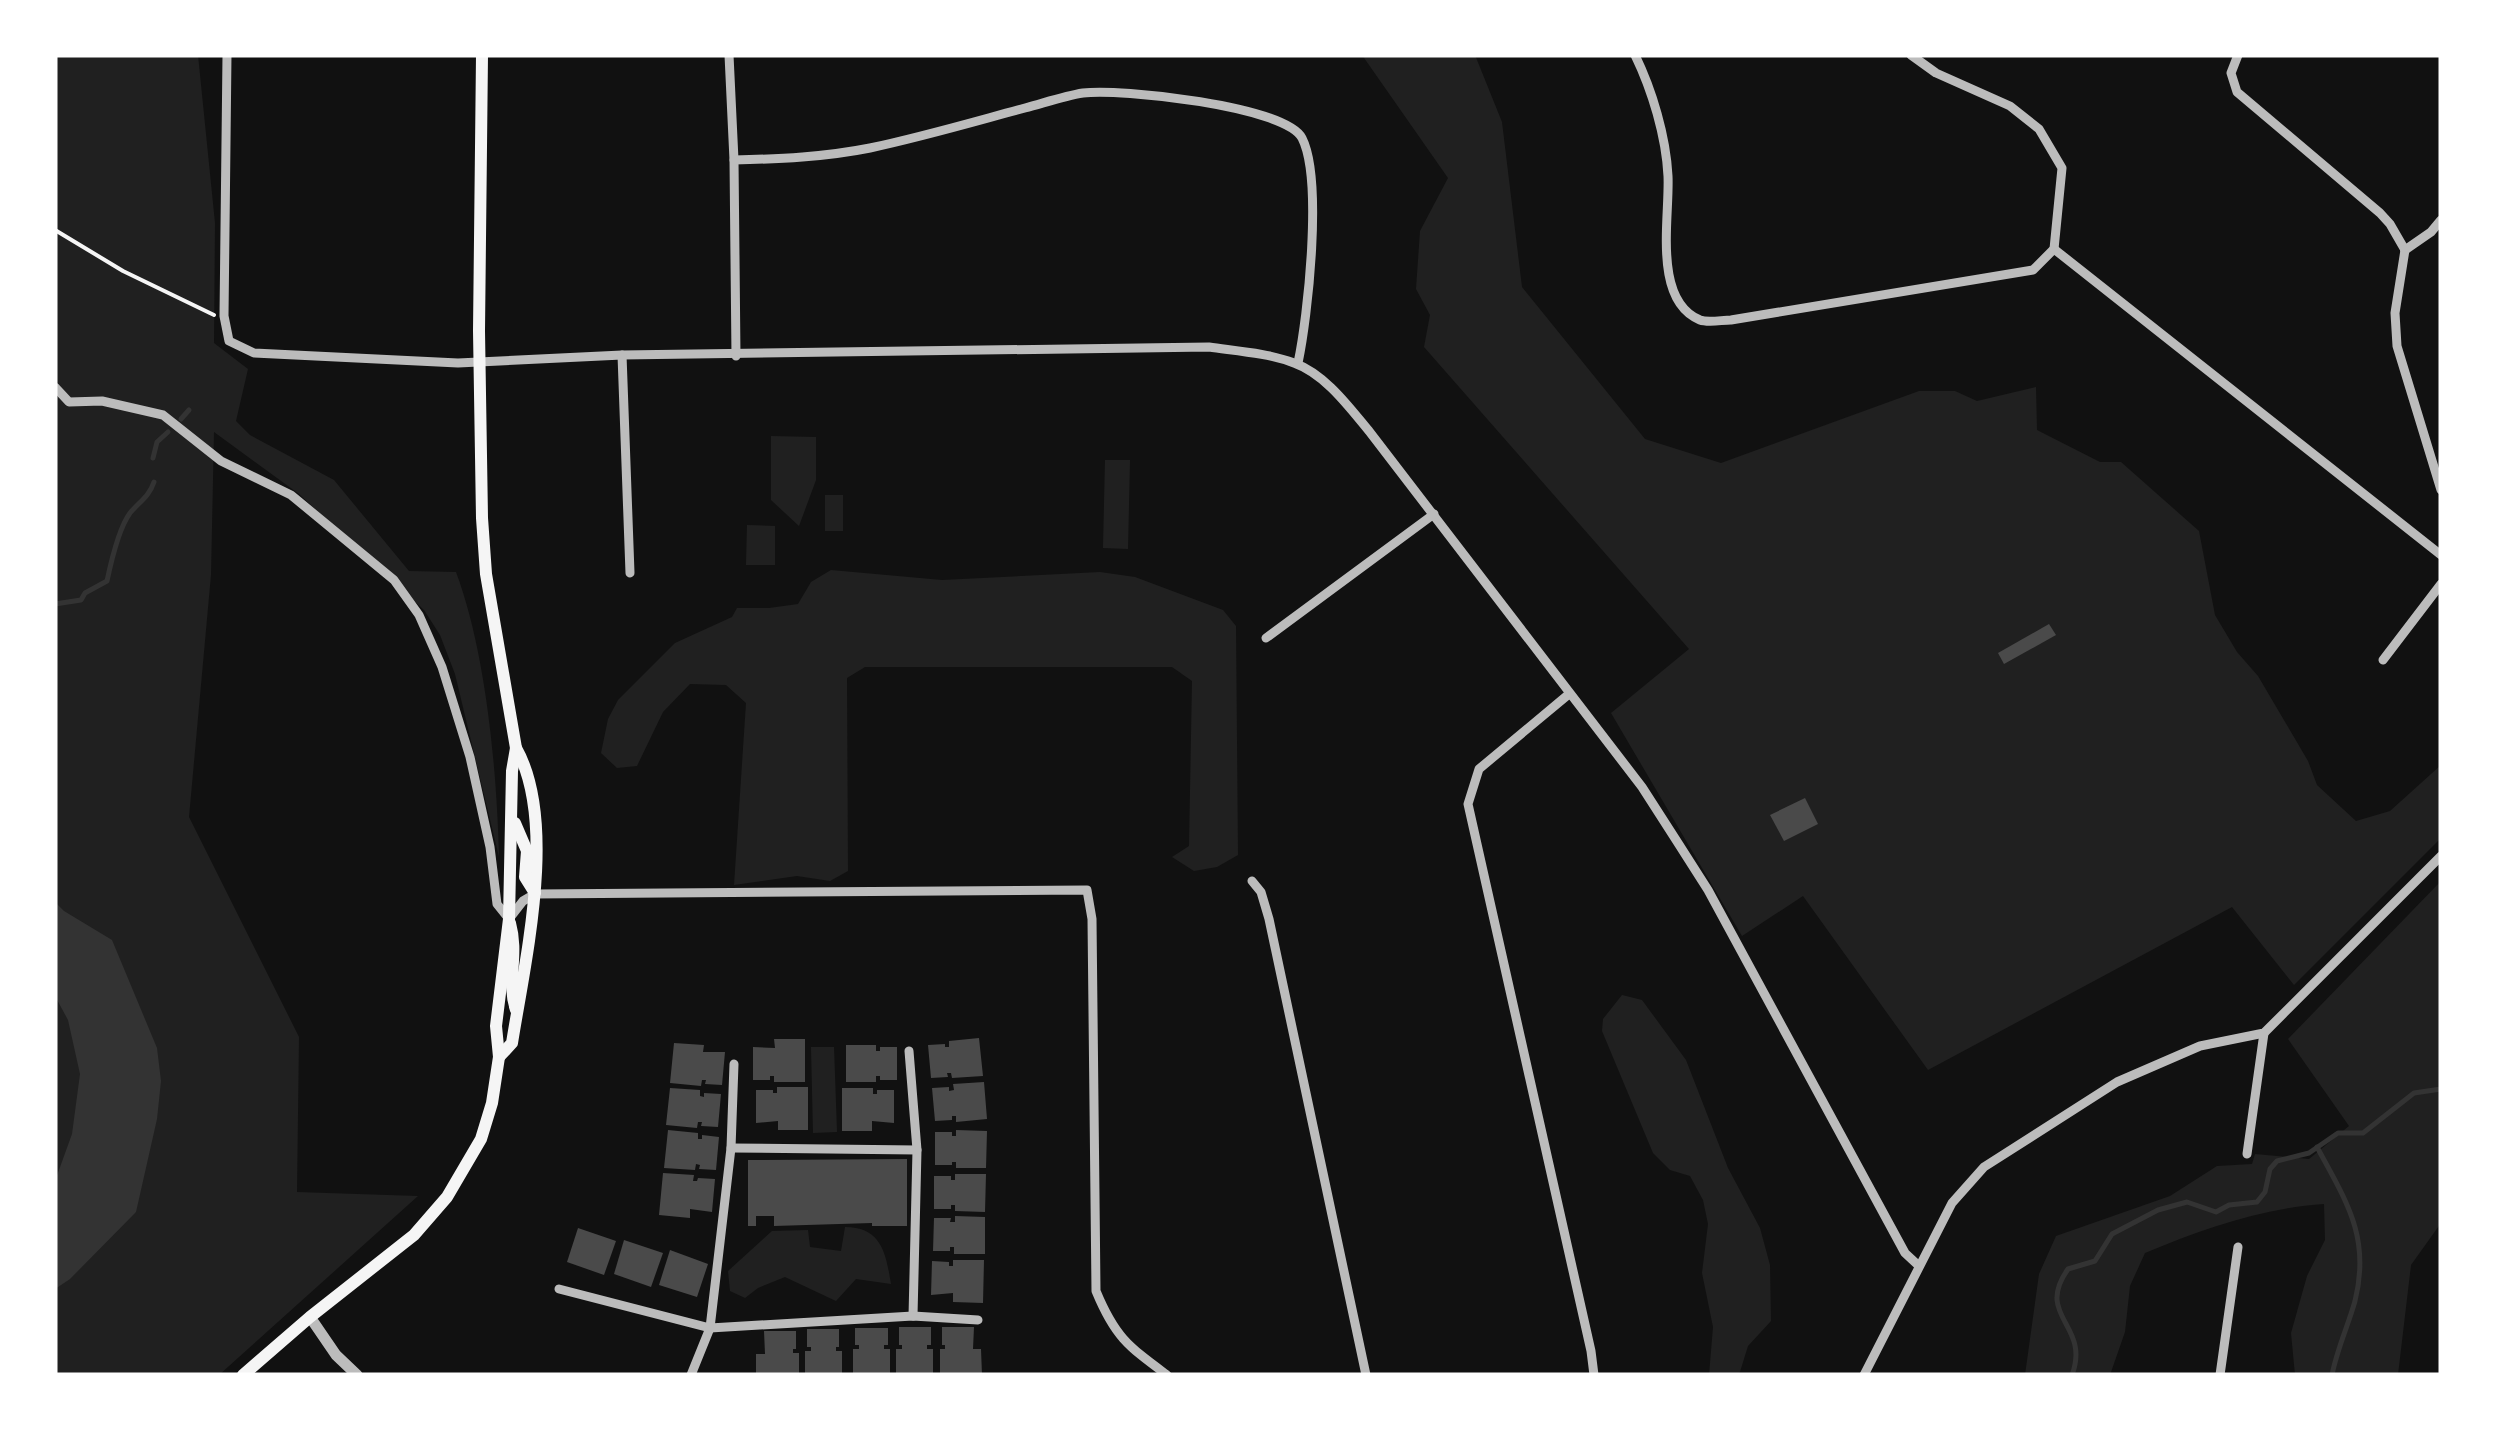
<svg xmlns="http://www.w3.org/2000/svg" width="2496" height="1430" font-family="'Sofia Sans Condensed',sans-serif">
<style>
.green{fill:#202020}
.water{fill:#333}
.lines{fill:none;stroke-linecap:round;stroke-linejoin:round}
.stream{stroke:#333;stroke-width:5}
.building{fill:#4a4a4a}
.path{stroke:#f5f5f5;stroke-width:4}
.minor{stroke:#bcbcbc;stroke-width:9}
.tertiary{stroke:#bcbcbc;stroke-width:11}
.secondary{stroke:#f5f5f5;stroke-width:12}
</style>
<rect width="100%" height="100%" fill="#111"/>
<!-- green -->
<g class="green">
<path d="M55,55H198L215,223L214,343L248,369L236,421L250,435L334,480L409,571L456,572C486,652 497,771 499,857L455,674L440,635L424,610L299,494L214,432L211,575L189,817L299,1037L297,1192L418,1196L219,1375H55Z"/>
<path d="M1362,55H1475L1502,122L1522,287L1645,439L1721,463L1919,391H1955L1977,401L2036,387L2037,430L2100,462H2121L2199,531L2215,615L2237,652L2258,676L2308,761L2317,785L2356,821L2390,811L2441,765V838L2294,985L2232,907L1928,1070L1803,896L1742,936L1611,713L1689,649L1424,347L1430,315L1416,289L1420,231L1448,178Z"/>
<path d="M771,436L816,437V480L799,526L771,500Z"/>
<path d="M1105,460H1130L1128,549L1103,548Z"/>
<rect x="825" y="495" width="18" height="36"/>
<path d="M747,525L775,526V565H746Z"/>
<path d="M831,570L942,580L1100,572L1135,577L1223,610L1236,626L1238,855L1217,867L1194,871L1172,857L1189,846L1192,681L1172,667H865L847,678L848,871L830,881L797,876L734,885L746,703L726,685L690,684L663,712L637,766L617,768L601,753L608,719L618,700L675,643L732,617L737,608H769L798,604L811,582Z"/>
<path d="M2441,881V1223L2411,1265L2398,1375H2295L2291,1333L2307,1276L2325,1240L2324,1204C2262,1208 2202,1229 2145,1253L2130,1286L2125,1332L2110,1375H2025L2039,1274L2056,1236L2170,1196L2217,1166L2252,1164L2255,1154L2309,1159L2349,1126L2288,1039Z"/>
<path d="M1622,995L1642,1000L1686,1060L1728,1168L1760,1228L1770,1265L1771,1321L1748,1346L1739,1375H1709L1713,1327L1702,1273L1708,1224L1703,1200L1690,1176L1670,1170L1653,1153L1602,1031L1603,1019Z"/>
<path d="M811,1047H834L837,1132L813,1133Z"/>
<path d="M845,1227C882,1227 886,1254 891,1284L856,1279L836,1301L785,1277L758,1288L745,1298L730,1291L728,1271L772,1231L808,1230L810,1247L841,1251Z"/>
</g>
<!-- water -->
<path class="water" d="M55,902L64,911L112,940L157,1048L161,1081L157,1119L136,1212L70,1279L55,1289V1181L72,1134L80,1074L68,1020L55,996Z"/>
<g class="lines">
<!-- stream -->
<g class="stream">
<path d="M181,419L189,410"/>
<path d="M153,458L157,442L168,432"/>
<path d="M55,604L81,600L85,593L107,581C111,562 119,528 130,513C139,502 149,497 154,482"/>
<path d="M2317,1147C2346,1201 2371,1237 2355,1301C2348,1326 2337,1349 2332,1375"/>
<path d="M2072,1375C2091,1324 2034,1317 2068,1269L2095,1261L2112,1234L2158,1210L2187,1202L2216,1212L2229,1205L2257,1202L2265,1192L2270,1169L2277,1161L2309,1153L2338,1133H2363L2414,1093L2441,1089"/>
</g>
</g>
<!-- building -->
<g class="building">
<path d="M2049,624L2056,635L2004,664L1998,653Z"/>
<path d="M1805,798L1818,824L1784,841L1770,815Z"/>
<path d="M979,1038L983,1076L952,1078L951,1073H947L948,1077L931,1078L928,1045L945,1044V1047H949V1041Z"/>
<path d="M774,1039H805V1082H774V1076H770V1080H753V1047L775,1048Z"/>
<path d="M674,1043L704,1045L703,1052H725L722,1085L705,1084L706,1080H702L701,1086L670,1083Z"/>
<path d="M846,1045H876V1051H880V1047H897V1080H880V1076H876V1082H846Z"/>
<path d="M984,1082L987,1119L956,1122V1116H952V1120L935,1121L932,1088L949,1087V1091L954,1090L953,1084Z"/>
<path d="M777,1087H808V1130H778V1121L756,1123V1090H773V1093H777Z"/>
<path d="M670,1088L700,1090V1096L704,1097V1093L721,1094L718,1127L701,1126L702,1122H698L697,1128L666,1125Z"/>
<path d="M842,1088H873V1094H877V1090H894V1123L872,1121V1131H842Z"/>
<path d="M668,1130L698,1133V1139H702V1135L719,1137L716,1170L699,1169L700,1165L696,1164L695,1170L664,1168Z"/>
<path d="M956,1130L987,1131L986,1168H956V1162H952V1165H935V1132H952V1136H956Z"/>
<path d="M907,1159V1226H872V1223L774,1226V1216H756V1226H748V1160Z"/>
<path d="M663,1173L694,1175L693,1181H697L698,1178L715,1179L712,1212L690,1209V1218L659,1215Z"/>
<path d="M955,1174H986L985,1212L955,1211V1205H951V1209H934V1176H951V1180H955Z"/>
<path d="M955,1216L985,1217V1254H954V1247H950V1251H933L934,1218H951L950,1222H955Z"/>
<path d="M578,1228L616,1241L604,1275L567,1262Z"/>
<path d="M624,1240L663,1253L651,1287L614,1274Z"/>
<path d="M670,1250L708,1264L697,1297L659,1285Z"/>
<path d="M953,1260H984L983,1303L953,1302V1293L931,1295L932,1261L949,1262V1266H953Z"/>
<path d="M899,1327H931V1345H927V1349H933V1375H896V1349H902V1345H899Z"/>
<path d="M942,1327H974L973,1349H981L982,1375H940V1349H945V1345H942Z"/>
<path d="M855,1328H888V1345H884V1349H890V1375H853V1349H859V1345H855Z"/>
<path d="M807,1329H839V1347H836V1351H842V1375H805V1351H811V1347H807Z"/>
<path d="M764,1331H796V1349H793V1353H799V1375H756V1354H765Z"/>
</g>
<g class="lines">
<!-- path -->
<path class="path" d="M55,230L123,271L214,315"/>
<!-- minor -->
<g class="minor">
<path d="M227,55L224,316L229,341L254,353L458,363L622,355L1209,347C1237,351 1268,353 1294,363C1325,374 1349,407 1369,431L1642,787L1678,843L1708,890L1905,1253L1919,1266"/>
<path d="M729,55L734,160L736,356"/>
<path d="M1635,55C1652,90 1666,136 1668,176C1670,217 1652,300 1700,320C1708,323 1722,320 1731,320L2033,270L2054,249"/>
<path d="M1911,55L1936,73L2010,106L2039,129L2062,168L2054,249"/>
<path d="M2238,55L2231,73L2237,92L2380,213L2390,224L2405,250"/>
<path d="M734,160C780,159 825,157 870,148C922,137 973,122 1025,108C1044,103 1064,96 1083,93C1120,88 1285,106 1302,138C1323,179 1308,316 1298,363"/>
<path d="M2054,249L2441,555"/>
<path d="M2405,250L2395,313L2397,346L2441,490"/>
<path d="M2405,250L2431,232L2441,220"/>
<path d="M622,355L630,573"/>
<path d="M55,387L69,402L102,401L163,415L221,461L291,495L394,580L419,615L442,667L470,757L490,847L497,904L509,919L523,901L535,894L1087,890L1092,919L1096,1291C1115,1337 1128,1346 1167,1375"/>
<path d="M1266,638L1434,514"/>
<path d="M2383,660L2441,584"/>
<path d="M1569,694L1479,769L1468,804L1591,1351L1594,1375"/>
<path d="M1252,881L1261,892L1269,919L1366,1375"/>
<path d="M909,1051L917,1150L913,1316"/>
<path d="M734,1064L731,1148L710,1328L913,1316L978,1320"/>
<path d="M731,1148L917,1150"/>
<path d="M2247,1154L2264,1033"/>
<path d="M559,1289L710,1328L691,1375"/>
<path d="M1864,1375L1952,1203L1984,1167L2117,1082L2200,1046L2264,1033L2441,856"/>
<path d="M2220,1375L2238,1247"/>
</g>
<!-- tertiary -->
<path class="tertiary" d="M310,1317L336,1355L357,1375"/>
<!-- secondary -->
<g class="secondary">
<path d="M482,55L479,331L482,518L486,574L516,748C558,822 525,961 512,1043L499,1057"/>
<path d="M515,823L527,851L525,877L535,893"/>
<path d="M510,923C519,956 506,979 516,1010"/>
<path d="M243,1375L310,1317L414,1235L447,1197L481,1139L492,1103L499,1057L496,1026L509,919L512,771L516,748"/>
</g>
</g>
<!-- border -->
<rect width="2496" height="1430" fill="none" stroke="#ffffff" stroke-width="115"/>
</svg>
